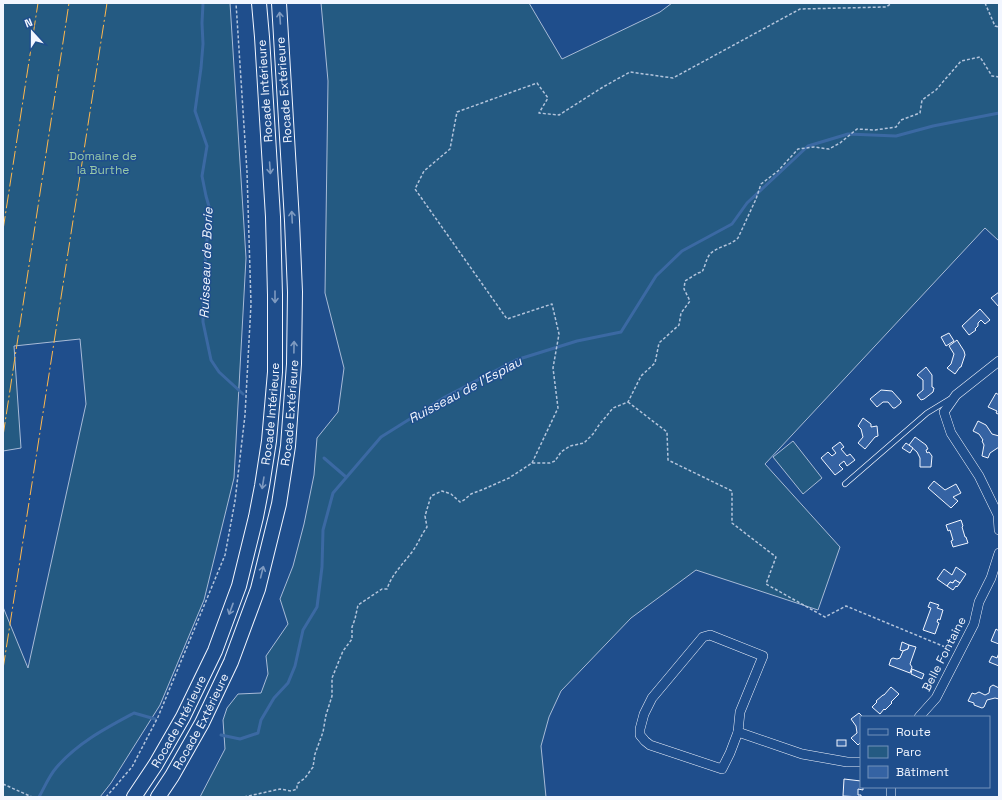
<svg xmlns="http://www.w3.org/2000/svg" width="1002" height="800" font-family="'Space Grotesk',sans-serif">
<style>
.green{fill:#245a82;stroke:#a8bbd7}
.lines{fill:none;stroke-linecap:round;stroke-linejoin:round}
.stream{stroke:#3b69a3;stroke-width:3}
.building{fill:#3563a3;stroke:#f2f6ff}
.service-casing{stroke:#f2f6ff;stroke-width:6}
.minor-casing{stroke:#f2f6ff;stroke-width:10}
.trunk-casing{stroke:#f2f6ff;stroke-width:16}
.path{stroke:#b3c4dc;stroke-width:1.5;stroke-dasharray:3 2;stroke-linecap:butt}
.service{stroke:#1f4e8c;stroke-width:4.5}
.minor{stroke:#1f4e8c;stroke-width:9}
.trunk{stroke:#1f4e8c;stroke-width:14}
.power{stroke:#ffb74d;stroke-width:1;stroke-dasharray:14 3 2 3;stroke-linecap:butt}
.oneway{stroke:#7e9ac0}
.labels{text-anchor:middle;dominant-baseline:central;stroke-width:3;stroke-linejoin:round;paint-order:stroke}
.street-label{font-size:12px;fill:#f2f6ff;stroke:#1f4e8c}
.park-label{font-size:12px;fill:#97c8a6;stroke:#1f4e8c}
.water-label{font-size:13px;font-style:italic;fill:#f2f6ff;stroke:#1f4e8c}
</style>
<rect width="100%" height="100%" fill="#1f4e8c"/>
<!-- green -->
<g class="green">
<path d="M3,3H230L246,258L234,478L204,600L160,705L111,783L100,797H3V607L28,668L86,404L80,339L14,346L21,448L3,451Z"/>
<path d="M321,3H529L562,59L660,12L672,3H999V241L985,228L765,464L840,547L818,610L696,570L631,618L561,691L549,717L541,746L546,797H200L225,749L223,720L227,708L238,694L261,693L268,674L266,656L288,624L280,599L293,566L304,524L314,475L317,438L338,412L344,368L325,293L328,81Z"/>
<path d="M793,441L822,478L803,494L773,457Z"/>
</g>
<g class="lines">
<!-- stream -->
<g class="stream">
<path d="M203,3L202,23L203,44L201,68L195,111L207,146L202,176L206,196L210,210L206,251L204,276L206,290L203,301V322L211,360L219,372L243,394"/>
<path d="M324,458L346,477"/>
<path d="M221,735L240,739L258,733L261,720L274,698L288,683L295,666L303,630L317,607L322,567L323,530L333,493L381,437L445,397L516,360L577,341L621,332L656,276L682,251L732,224L747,203L808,146L848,134L896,136L933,126L999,113"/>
<path d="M39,797C44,788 49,776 56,768C77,743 106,728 134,713L155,719"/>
</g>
</g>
<!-- building -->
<g class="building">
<path d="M999,292V307L991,298Z"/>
<path d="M980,309L990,320L985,324L981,320L978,323V326L975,329L976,330L969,335L962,326Z"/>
<path d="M949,333L954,341L946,346L941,337Z"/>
<path d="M957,340L964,351L965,355L961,367H960L955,374L947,368L951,364L954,354L949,346Z"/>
<path d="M926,367L932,375V387L934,388L933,392L924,399L921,400L917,395L923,390V380L917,375Z"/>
<path d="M881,390L892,391L901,401V403L895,408H893L888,402H883L877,407L870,399Z"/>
<path d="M996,393L999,395V413L998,414L996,413L997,411L988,407Z"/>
<path d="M863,418L871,424V427L877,426L878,436L875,437L865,449L858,443L863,437L861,429L858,426Z"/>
<path d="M978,421L986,425L992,434L999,436V447L990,453L988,458L982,456L984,445L982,441L983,440L979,434L973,431Z"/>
<path d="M915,437L926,445L928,449L926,450L927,453L929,452L932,456L931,467H920V458L917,452L909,445Z"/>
<path d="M840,442L844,447L841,449L847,456L850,454L855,460L847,466L844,461L839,465L843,469L835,475L821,458L828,452L832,456L836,453L832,448Z"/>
<path d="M906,443L913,448L910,453L902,448Z"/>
<path d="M934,481L945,490L956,484L961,493L953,497L958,501L951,508L928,488Z"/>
<path d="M961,520L963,526L962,527L965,537H966L968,543L953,547L951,541L953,540L950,530L948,531L946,525Z"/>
<path d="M956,567L966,574L960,583L955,580L953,583L950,582L947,586L937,579L944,569L952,575Z"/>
<path d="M955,580L960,583L957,587L956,586L953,590L947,586L950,582L953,583Z"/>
<path d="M930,602L939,605L937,608L943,610L940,620L938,619L937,622L939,623L935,634L923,630L931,608L928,607Z"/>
<path d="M996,629L999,631V644L991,641Z"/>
<path d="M902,642L909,645L908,649L903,651L900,650Z"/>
<path d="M909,645L916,647L910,664L912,667L910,673L889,665L891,659L893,658L897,659L900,658L903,651L908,649Z"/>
<path d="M999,653V666L989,662L992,656L997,658Z"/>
<path d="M912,669L924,674L922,679L911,674Z"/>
<path d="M993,685L999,688V699L995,698L987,700L984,707L982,708L974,705V703L968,701L972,693L975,694L979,692L985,695L989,693L990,687Z"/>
<path d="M891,687L899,694L891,702L892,703L885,710L884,709L880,714L872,707L877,702L876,701L883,695H884Z"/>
<path d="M859,713L863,717H861V742L858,745L851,738L857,733L856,726L851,719Z"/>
<rect x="837" y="740" width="9" height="6"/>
<path d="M844,779L861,781V787H863V790L858,789V795H861V797L843,796Z"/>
</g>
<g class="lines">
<!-- service casing -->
<g class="service-casing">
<path id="service" d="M845,484L927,413L950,399"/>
</g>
<!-- minor casing -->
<g class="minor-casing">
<g id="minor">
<path d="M999,361L956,395L944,412L951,433L979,476L998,515L999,530"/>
<path d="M710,635L763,656L740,712L738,732L730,753L722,769L650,745L645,741L640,735V729L644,714L652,698L703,637Z"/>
<path d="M919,717L936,698L974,624L979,602L991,578L999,553"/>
<path d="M738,732L802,754L847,762H861"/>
<path d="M891,787V797"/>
</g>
</g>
<!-- trunk casing -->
<g class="trunk-casing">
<g id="trunk">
<path id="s1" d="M134,797L156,764L183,717L215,651L239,586L256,517L262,486L269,441L275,372V295L273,217L262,37L259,3"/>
<path id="s2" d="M158,797L172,776L202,723L231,662L258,589L279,504L288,446L294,364L295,292L292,221L279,3"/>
</g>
</g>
<!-- path -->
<g class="path">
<path d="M985,3L995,26L999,27"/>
<path d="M628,402L667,432L668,460L732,491V523L776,557L766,584L825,617L846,606L950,649"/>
<path d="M532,463L558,408L553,368L559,334L552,304L507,319L415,189L424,171L450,149L457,112L537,83L548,98L539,113L559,115L603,87L630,72L673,78L800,9L886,7L892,3"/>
<path d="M3,784L32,797"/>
<path d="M106,797L132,767L158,717L225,555L235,501L245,415L251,304L247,172L236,3"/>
<path d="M244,797L280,789L291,791L297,789V784L305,778L313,767L315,754L323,732L326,715L332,696V678L343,651L352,639V627L355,619L358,605L382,589H387C392,574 403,564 412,552C418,544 421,535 427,527L425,516L431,496L442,491L451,494L460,502L464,500L471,494L484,489L509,478L532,463H550L555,461L561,452L570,446L584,443L593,434L599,425L613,408L628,402L641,376L655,363L659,343L679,325L681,313L690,301L684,289L685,281L698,273L702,272C705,267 706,259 710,254C718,246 730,246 738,238L756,199L761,184L778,171L798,149L814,147L829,149L840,143L857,129L875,130L896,127L901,120L920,113L922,100L936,90L961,61L980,57L992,76L999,77"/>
</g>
<!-- service -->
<use href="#service" class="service"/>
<!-- minor -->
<use href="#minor" class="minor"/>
<!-- trunk -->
<use href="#trunk" class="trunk"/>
<!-- power -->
<g class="power">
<path d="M3,230L38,3"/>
<path d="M3,436L69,3"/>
<path d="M3,669L107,3"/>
</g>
</g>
<!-- one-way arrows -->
<defs><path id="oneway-shaft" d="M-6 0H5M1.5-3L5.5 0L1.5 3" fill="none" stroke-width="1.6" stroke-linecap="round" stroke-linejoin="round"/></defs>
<g class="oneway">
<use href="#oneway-shaft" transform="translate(280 18) rotate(-94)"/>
<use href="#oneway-shaft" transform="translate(270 168) rotate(86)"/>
<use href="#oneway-shaft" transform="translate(292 217) rotate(-93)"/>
<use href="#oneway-shaft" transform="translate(275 297) rotate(90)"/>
<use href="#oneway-shaft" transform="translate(294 347) rotate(-89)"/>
<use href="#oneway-shaft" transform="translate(263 483) rotate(99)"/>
<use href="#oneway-shaft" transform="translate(262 572) rotate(-76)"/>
<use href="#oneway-shaft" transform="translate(231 609) rotate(110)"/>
</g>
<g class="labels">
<!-- street labels -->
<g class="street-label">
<text transform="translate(284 90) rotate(-94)">Rocade Extérieure</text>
<text transform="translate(265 91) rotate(-94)">Rocade Intérieure</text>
<text stroke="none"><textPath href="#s2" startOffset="411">Rocade Extérieure</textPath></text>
<text stroke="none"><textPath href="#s1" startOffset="412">Rocade Intérieure</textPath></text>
<text transform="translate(944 654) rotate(-63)">Belle Fontaine</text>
<text stroke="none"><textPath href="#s1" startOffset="88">Rocade Intérieure</textPath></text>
<text stroke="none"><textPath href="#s2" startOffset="87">Rocade Extérieure</textPath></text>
</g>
<!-- park labels -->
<g class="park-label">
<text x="103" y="156">Domaine de<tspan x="103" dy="14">la Burthe</tspan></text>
</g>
<!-- water labels -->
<g class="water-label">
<text transform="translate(206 263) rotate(-88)">Ruisseau de Borie</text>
<text transform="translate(465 390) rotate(-28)">Ruisseau de l'Espiau</text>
</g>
</g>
<!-- border -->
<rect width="1002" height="800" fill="none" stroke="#f2f6ff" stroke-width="8"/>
<!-- legend -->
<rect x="860" y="716" width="130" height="72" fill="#1f4e8c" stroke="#7391ba"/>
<rect x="868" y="729" width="20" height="6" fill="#1f4e8c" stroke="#7391ba"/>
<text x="896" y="736" font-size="12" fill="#f2f6ff">Route</text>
<rect x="868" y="746" width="20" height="12" fill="#245a82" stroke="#7391ba"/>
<text x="896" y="756" font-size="12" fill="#f2f6ff">Parc</text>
<rect x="868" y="766" width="20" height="12" fill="#3563a3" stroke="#7391ba"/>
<text x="896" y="776" font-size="12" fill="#f2f6ff">Bâtiment</text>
<!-- north arrow -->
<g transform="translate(32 32) rotate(339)" stroke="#1f4e8c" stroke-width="3" paint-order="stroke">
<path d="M0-3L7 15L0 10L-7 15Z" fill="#f2f6ff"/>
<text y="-6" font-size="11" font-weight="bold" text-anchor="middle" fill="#f2f6ff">N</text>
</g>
</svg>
